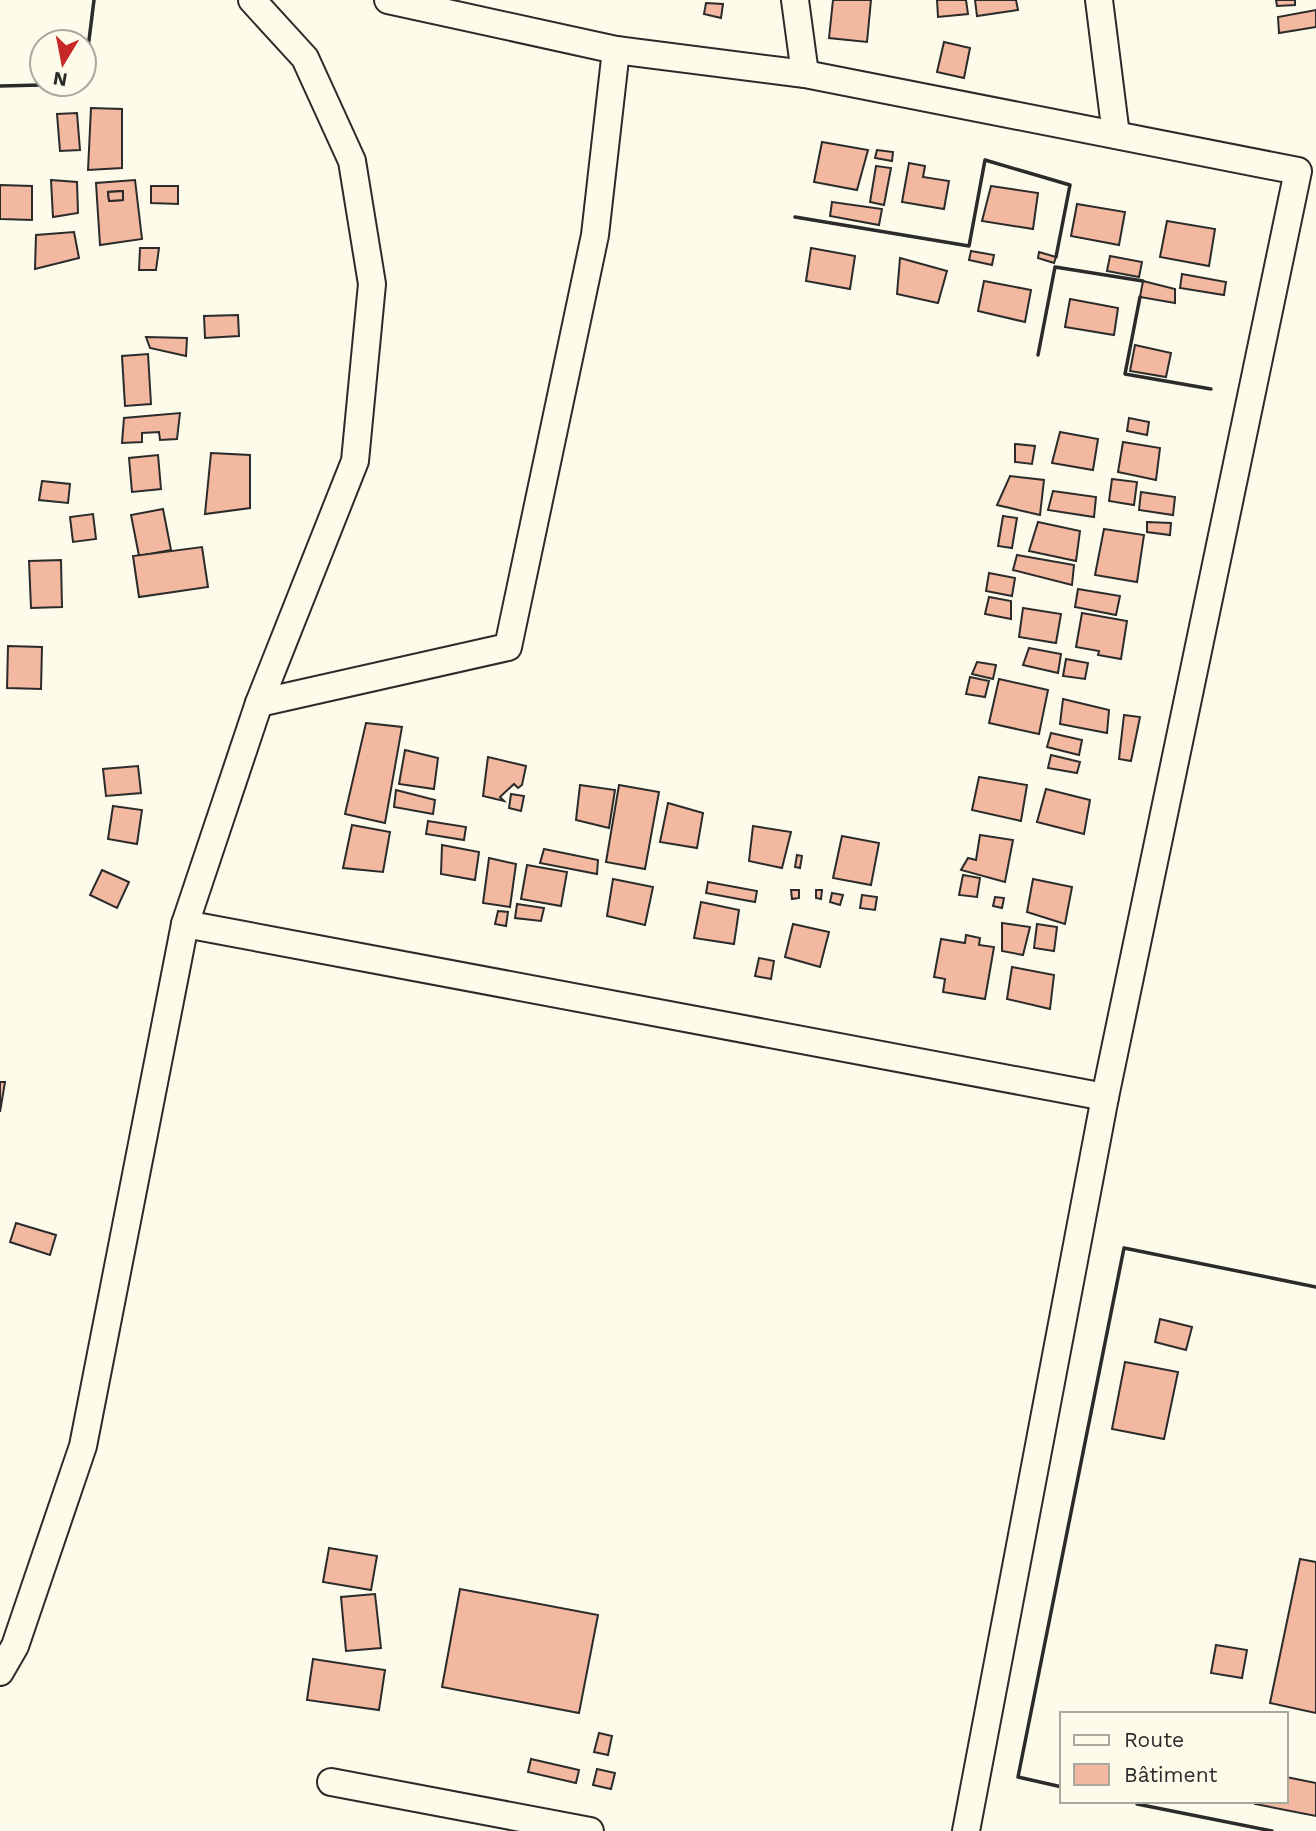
<svg xmlns="http://www.w3.org/2000/svg" width="1316" height="1831" font-family="'Work Sans',sans-serif">
<style>
.building{fill:#f2b8a0;stroke:#2b2b2b;stroke-width:2;fill-rule:evenodd}
.lines{fill:none;stroke-linecap:round;stroke-linejoin:round}
.street-casing{stroke:#2b2b2b;stroke-width:30}
.street{stroke:#fdfbea;stroke-width:26}
.wall{stroke:#2b2b2b;stroke-width:3.5}
</style>
<rect width="100%" height="100%" fill="#fdfbea"/>
<!-- building -->
<g class="building">
<path d="M833,0H871L867,42L829,38Z"/>
<path d="M937,0H966L968,14L938,17Z"/>
<path d="M975,0H1016L1018,10L977,16Z"/>
<path d="M1276,0H1295V5L1277,6Z"/>
<path d="M706,3L723,4L721,18L704,14Z"/>
<path d="M1316,10V27L1279,33L1278,17Z"/>
<path d="M944,42L970,48L964,78L937,72Z"/>
<path d="M91,108L122,109V168L88,170Z"/>
<path d="M77,113L80,150L60,151L57,114Z"/>
<path d="M822,142L868,150L857,190L814,182Z"/>
<path d="M877,150L893,152L892,161L875,158Z"/>
<path d="M909,163L925,166L923,177L949,181L944,209L902,202Z"/>
<path d="M876,166L891,168L884,205L870,202Z"/>
<path d="M51,180L77,182L78,213L53,217Z"/>
<path d="M135,180L142,239L100,245L96,183ZM123,191V200L109,201L108,192Z"/>
<path d="M0,185L32,186V220L0,219Z"/>
<path d="M151,186H178V204L151,203Z"/>
<path d="M991,186L1038,193L1033,229L982,221Z"/>
<path d="M123,191V200L109,201L108,192Z"/>
<path d="M832,202L882,209L879,225L830,216Z"/>
<path d="M1077,204L1125,212L1119,245L1071,236Z"/>
<path d="M1167,221L1215,229L1209,266L1160,257Z"/>
<path d="M74,232L79,258L35,269L36,235Z"/>
<path d="M140,248H159L156,270H139Z"/>
<path d="M811,248L855,256L850,289L806,281Z"/>
<path d="M971,251L994,255L992,265L969,260Z"/>
<path d="M1039,252L1056,257L1054,263L1038,258Z"/>
<path d="M1110,256L1142,262L1139,277L1107,271Z"/>
<path d="M900,258L947,271L938,303L897,294Z"/>
<path d="M1182,274L1226,282L1224,295L1180,288Z"/>
<path d="M984,281L1031,290L1025,322L978,311Z"/>
<path d="M1143,281L1175,289V303L1140,297Z"/>
<path d="M1070,299L1118,308L1114,335L1065,327Z"/>
<path d="M238,315L239,336L205,338L204,316Z"/>
<path d="M146,337L187,338L186,356L150,348Z"/>
<path d="M1135,345L1171,353L1166,377L1130,371Z"/>
<path d="M148,354L151,404L125,406L122,356Z"/>
<path d="M180,413L177,439L160,440L159,432L142,433V442L122,443L124,418Z"/>
<path d="M1129,418L1149,422L1147,435L1127,431Z"/>
<path d="M1060,432L1098,439L1093,470L1052,463Z"/>
<path d="M1123,442L1160,448L1156,480L1118,472Z"/>
<path d="M1015,444L1035,446L1032,464L1015,462Z"/>
<path d="M211,453L250,455V508L205,514Z"/>
<path d="M158,455L161,489L132,492L129,458Z"/>
<path d="M1010,476L1044,480L1040,515L997,505Z"/>
<path d="M1112,479L1137,482L1134,505L1109,501Z"/>
<path d="M42,481L70,484L68,503L39,500Z"/>
<path d="M1053,491L1096,497L1094,517L1048,510Z"/>
<path d="M1141,492L1175,497L1173,515L1139,510Z"/>
<path d="M163,509L171,550L139,556L131,515Z"/>
<path d="M93,514L96,539L73,542L70,517Z"/>
<path d="M1003,516L1017,518L1012,548L998,546Z"/>
<path d="M1038,522L1080,531L1076,561L1029,551Z"/>
<path d="M1147,522L1171,523L1170,535L1147,532Z"/>
<path d="M1104,529L1144,535L1137,582L1095,575Z"/>
<path d="M202,547L208,587L139,597L133,556Z"/>
<path d="M1017,555L1074,565L1072,585L1013,570Z"/>
<path d="M61,560L62,607L31,608L29,561Z"/>
<path d="M989,573L1015,578L1012,596L986,591Z"/>
<path d="M1078,589L1120,596L1116,615L1075,607Z"/>
<path d="M989,597L1011,601V619L985,614Z"/>
<path d="M1023,608L1061,614L1056,643L1019,637Z"/>
<path d="M1082,613L1127,621L1121,659L1098,655L1099,651L1076,647Z"/>
<path d="M8,646L42,647L41,689L7,688Z"/>
<path d="M1029,648L1061,654L1058,673L1023,665Z"/>
<path d="M1066,659L1088,663L1085,679L1063,676Z"/>
<path d="M977,662L996,665L993,679L972,674Z"/>
<path d="M970,677L989,681L985,697L966,694Z"/>
<path d="M999,679L1048,690L1039,734L989,723Z"/>
<path d="M1063,699L1109,710L1107,733L1060,724Z"/>
<path d="M1124,715L1140,717L1131,761L1119,759Z"/>
<path d="M366,723L402,727L385,823L345,814Z"/>
<path d="M1051,733L1082,740L1079,755L1047,747Z"/>
<path d="M405,750L438,758L434,789L399,784Z"/>
<path d="M1051,755L1080,762L1077,773L1048,768Z"/>
<path d="M488,757L526,766L522,785L518,788L514,784L500,797L504,801L483,796Z"/>
<path d="M138,766L141,793L106,796L103,769Z"/>
<path d="M979,777L1027,785L1021,821L972,810Z"/>
<path d="M580,785L615,790L609,828L576,820Z"/>
<path d="M619,785L659,792L645,869L606,862Z"/>
<path d="M1046,789L1090,800L1084,834L1037,822Z"/>
<path d="M396,790L435,800L433,814L394,807Z"/>
<path d="M511,794L524,796L521,811L509,808Z"/>
<path d="M668,803L703,813L697,848L660,842Z"/>
<path d="M113,806L142,810L137,844L108,839Z"/>
<path d="M428,821L466,827L464,840L426,834Z"/>
<path d="M352,825L390,832L383,872L343,868Z"/>
<path d="M753,826L791,832L782,868L749,861Z"/>
<path d="M980,835L1013,840L1005,882L961,870L968,858L976,860Z"/>
<path d="M842,836L879,843L871,885L833,878Z"/>
<path d="M442,845L479,852L475,880L441,874Z"/>
<path d="M544,849L598,860L597,874L540,863Z"/>
<path d="M797,855L802,856L800,868L795,867Z"/>
<path d="M489,858L516,864L510,907L483,903Z"/>
<path d="M527,865L567,872L561,906L521,899Z"/>
<path d="M102,870L129,882L117,908L90,895Z"/>
<path d="M963,875L980,878L977,897L959,895Z"/>
<path d="M613,879L653,887L645,925L607,916Z"/>
<path d="M1033,879L1072,887L1065,924L1027,912Z"/>
<path d="M708,882L757,891L755,902L706,893Z"/>
<path d="M791,890H799V898L792,899Z"/>
<path d="M816,890H822L821,899L816,898Z"/>
<path d="M832,893L843,895L840,905L830,902Z"/>
<path d="M862,895L877,897L875,910L860,908Z"/>
<path d="M995,897L1004,898L1002,908L993,906Z"/>
<path d="M701,902L739,910L734,944L694,938Z"/>
<path d="M517,904L544,908L541,921L515,918Z"/>
<path d="M498,911L508,912L506,926L495,924Z"/>
<path d="M1002,923L1030,927L1023,955L1002,951Z"/>
<path d="M793,924L829,932L820,967L785,957Z"/>
<path d="M1037,924L1057,927L1054,951L1034,948Z"/>
<path d="M966,935L980,938L979,945L994,947L985,999L943,992L945,979L934,977L941,939L965,943Z"/>
<path d="M759,958L774,961L771,979L755,976Z"/>
<path d="M1012,967L1054,975L1050,1009L1007,999Z"/>
<path d="M0,1082H5L0,1112Z"/>
<path d="M16,1223L56,1235L50,1255L10,1242Z"/>
<path d="M1160,1319L1192,1327L1186,1350L1155,1342Z"/>
<path d="M1125,1362L1178,1372L1164,1439L1112,1429Z"/>
<path d="M329,1548L377,1556L371,1590L323,1582Z"/>
<path d="M1300,1559L1316,1562V1713L1270,1703Z"/>
<path d="M460,1589L598,1615L579,1713L442,1687Z"/>
<path d="M375,1594L381,1648L346,1651L341,1597Z"/>
<path d="M1216,1645L1247,1650L1242,1678L1211,1673Z"/>
<path d="M313,1659L385,1670L379,1710L307,1700Z"/>
<path d="M599,1733L612,1736L608,1755L594,1752Z"/>
<path d="M531,1759L579,1770L576,1783L528,1772Z"/>
<path d="M597,1769L615,1773L611,1789L593,1785Z"/>
<path d="M1286,1777L1316,1783V1816L1255,1804V1801H1286Z"/>
</g>
<g class="lines">
<!-- street casing -->
<g class="street-casing">
<g id="street">
<path d="M388,0L616,50L805,74L1298,171L1105,1097L966,1831"/>
<path d="M795,0L805,74"/>
<path d="M1099,0L1116,135"/>
<path d="M259,703L508,647L595,235L616,50"/>
<path d="M185,924L1105,1097"/>
<path d="M0,1672L15,1646L83,1446L185,924L259,703L355,461L372,284L352,161L305,58L252,0"/>
<path d="M331,1782L590,1831"/>
</g>
</g>
<!-- street -->
<use href="#street" class="street"/>
<!-- wall -->
<g class="wall">
<path d="M84,80L94,0"/>
<path d="M0,86L83,84"/>
<path d="M795,217L969,246L985,160L1070,185L1056,257"/>
<path d="M1140,297L1125,374L1211,389"/>
<path d="M1038,355L1055,267L1143,281"/>
<path d="M1062,1787L1018,1777L1124,1248L1316,1287"/>
<path d="M1137,1804L1272,1831"/>
</g>
</g>
<!-- legend -->
<rect x="1060" y="1712" width="228" height="91" fill="#fdfbea" stroke="#a9a89e" stroke-width="2"/>
<rect x="1074" y="1735" width="35" height="10" fill="#fdfbea" stroke="#a9a89e" stroke-width="2"/>
<text x="1124" y="1747" font-size="21" fill="#2b2b2b">Route</text>
<rect x="1074" y="1764" width="35" height="21" fill="#f2b8a0" stroke="#a9a89e" stroke-width="2"/>
<text x="1124" y="1782" font-size="21" fill="#2b2b2b">Bâtiment</text>
<!-- north arrow -->
<g transform="translate(63 63) rotate(190)"><circle r="33" fill="#fdfbea" stroke="#a9a89e" stroke-width="2"/>
<path d="M0-5L12 26L0 18L-12 26Z" fill="#c62828"/>
<text y="-10" font-size="19" font-weight="bold" text-anchor="middle" fill="#2b2b2b">N</text>
</g>
</svg>
